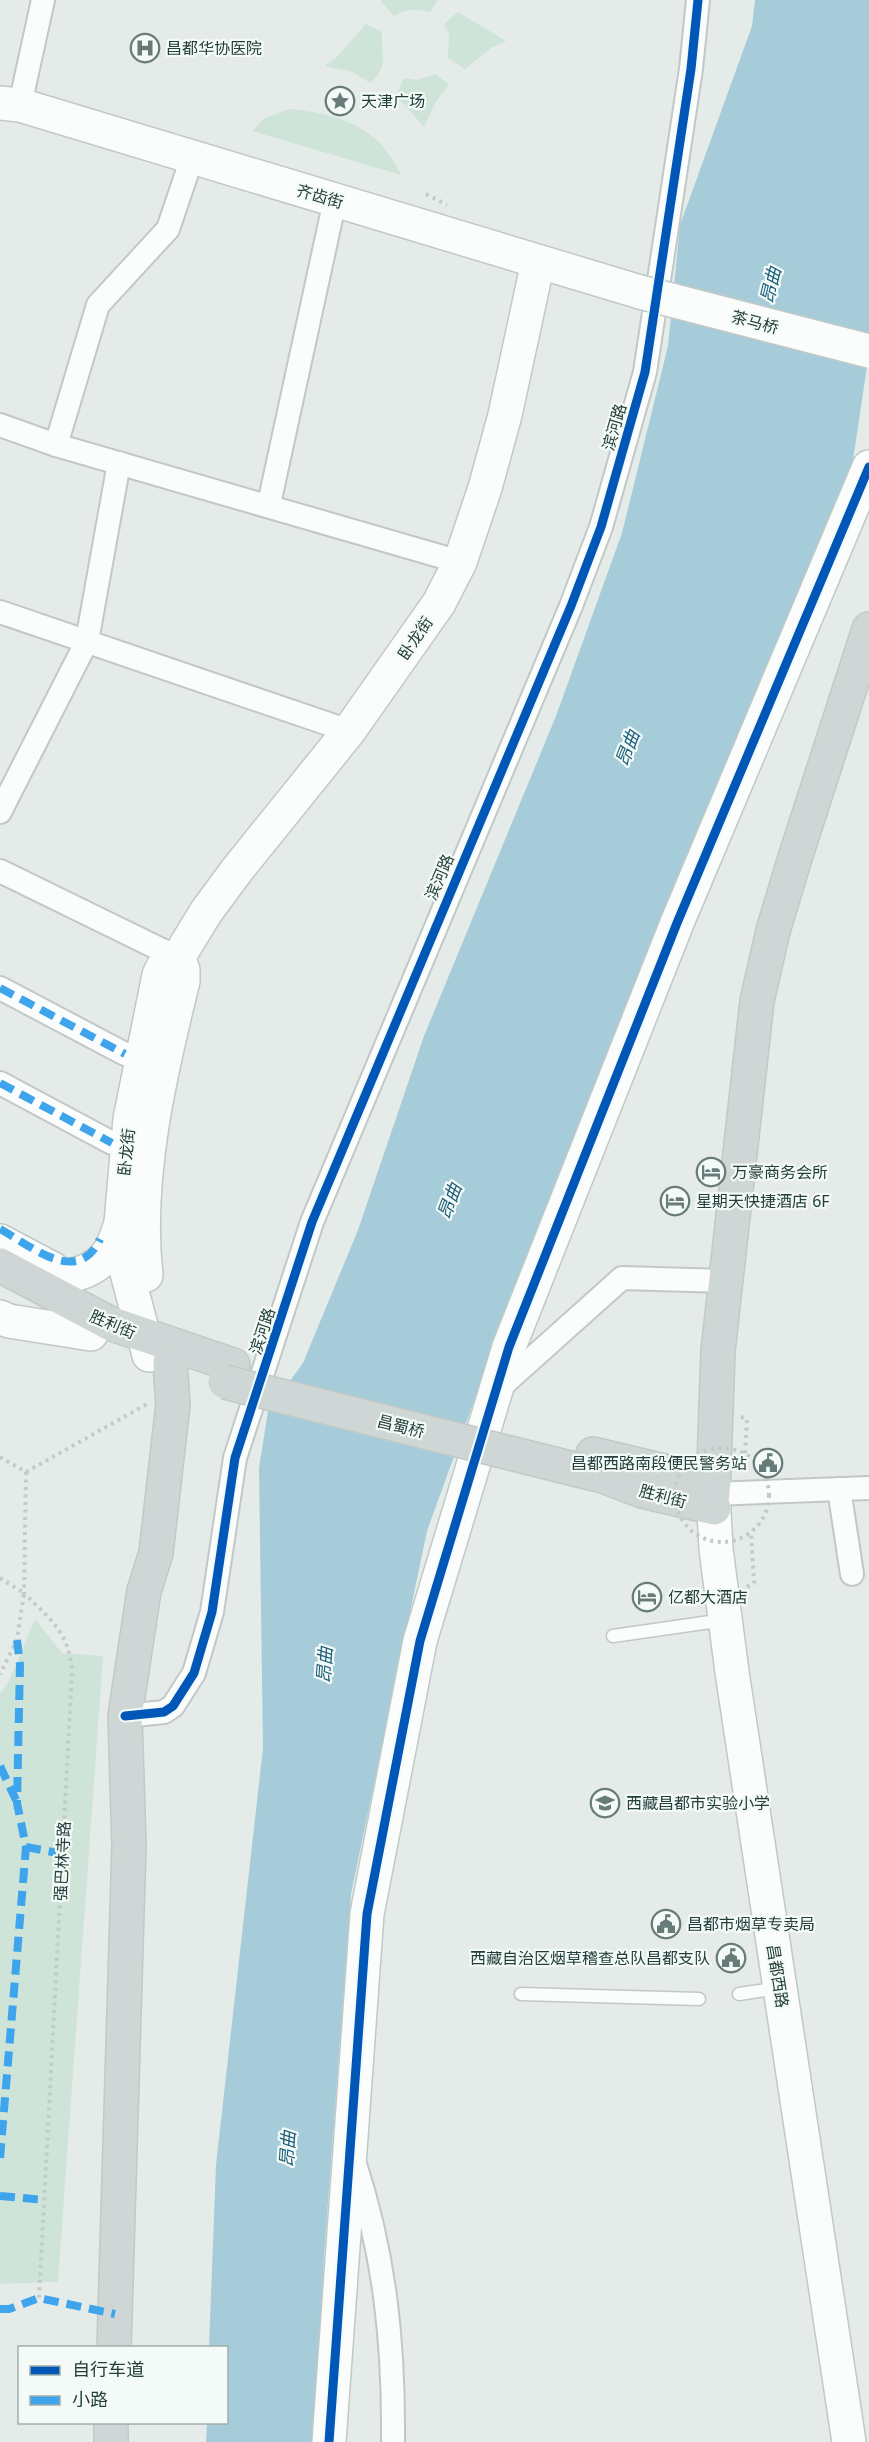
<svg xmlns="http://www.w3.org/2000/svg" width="869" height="2442" font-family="'Noto Sans','Noto Sans SC',sans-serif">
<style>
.green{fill:#cee4d8}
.water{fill:#a6ccd9}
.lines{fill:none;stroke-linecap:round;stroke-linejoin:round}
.lane-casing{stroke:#c2c8c6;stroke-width:15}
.street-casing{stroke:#c2c8c6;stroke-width:26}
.secondary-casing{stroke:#c1c9c7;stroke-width:36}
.primary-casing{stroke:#c1cac8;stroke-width:36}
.path{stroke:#c2cbc9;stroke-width:4;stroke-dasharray:3 4.5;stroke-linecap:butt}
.lane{stroke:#fbfcfc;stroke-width:12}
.street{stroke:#fbfcfc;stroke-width:22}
.secondary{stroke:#fbfcfc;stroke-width:33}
.primary{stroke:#ced7d5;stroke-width:33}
.secondary-bridge-casing{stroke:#c1c9c7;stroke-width:36;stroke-linecap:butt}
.primary-bridge-casing{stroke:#c1cac8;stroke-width:36;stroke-linecap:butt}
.path-bridge{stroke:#c2cbc9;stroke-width:4;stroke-dasharray:3 4.5;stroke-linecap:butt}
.secondary-bridge{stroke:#fbfcfc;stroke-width:33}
.primary-bridge{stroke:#ced7d5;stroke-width:33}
.quiet{stroke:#3ea4ec;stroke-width:8;stroke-dasharray:15 8;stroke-linecap:butt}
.cycleway-casing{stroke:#f4faf7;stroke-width:13}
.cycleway{stroke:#0057b8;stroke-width:9}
.labels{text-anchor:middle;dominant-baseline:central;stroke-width:4.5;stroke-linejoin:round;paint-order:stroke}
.poi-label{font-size:16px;fill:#233f3b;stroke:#f4faf7;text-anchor:start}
.street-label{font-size:16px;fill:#233f3b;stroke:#f4faf7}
.water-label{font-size:18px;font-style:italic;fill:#1c607c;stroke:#f4faf7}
</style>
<rect width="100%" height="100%" fill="#e5ebe9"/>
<!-- green -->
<g class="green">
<path d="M380,0H438L430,12C416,9 406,9 394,16Z"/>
<path d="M458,12L506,41L491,48L465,69L448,58L449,33L444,24Z"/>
<path d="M366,24L382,32C380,56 390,66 370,83L353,72L324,66L336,58Z"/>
<path d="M436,74L449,85L437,100L424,127L405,105L395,98L404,78L417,80Z"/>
<path d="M289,109C339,114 379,126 401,175L252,131L263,119Z"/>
<path d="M35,1619L62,1653L103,1656L58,2282L0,2284V1694L9,1681Z"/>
</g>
<!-- water -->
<path class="water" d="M755,0H869V353L853,460L737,738L507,1310L427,1531L351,1894L324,2256L317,2442H206L207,2423L226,2422V2348L209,2347L216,2165L263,1748L259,1468L268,1411L303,1363L358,1230L424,1036L556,716L622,533L668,346L680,225L752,26Z"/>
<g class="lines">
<!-- lane casing -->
<g class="lane-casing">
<g id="lane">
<path d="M613,1636L724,1620"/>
<path d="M521,1994L699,1999"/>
<path d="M739,1994L779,1988"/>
</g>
</g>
<!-- street casing -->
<g class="street-casing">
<g id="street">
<path d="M20,105L43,0"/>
<path d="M0,425L56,445L460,562"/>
<path d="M56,445L98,305L168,229L192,158"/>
<path d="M269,504L335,200"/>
<path d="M0,612L349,731"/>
<path d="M0,812L87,641L119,463"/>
<path d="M0,871L178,958"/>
<path d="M0,988L125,1054"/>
<path d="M0,1083L112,1143"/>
<path d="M497,1390L622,1278L725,1281"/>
<path d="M839,1489L852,1574"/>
<path d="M713,1494L869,1488"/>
<path d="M125,1716L164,1712L173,1706L194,1673L212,1612L235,1458L312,1222L571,606L601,527L645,372L691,69L698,0"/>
<path d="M354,2161C385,2255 394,2344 393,2442"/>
</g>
</g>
<!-- secondary casing -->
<g class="secondary-casing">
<g id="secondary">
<path d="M0,103L20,105L640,292"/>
<path d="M0,1241L53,1269"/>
<path d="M13,1272C40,1281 84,1281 105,1257C114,1248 117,1235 121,1223"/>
<path d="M146,1275C135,1179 160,1074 183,981V970L178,958"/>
<path d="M0,1317L9,1321L91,1334"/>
<path d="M149,1355L123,1258L121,1223L130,1119L159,975L163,967L178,958L206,912L237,870L349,731L439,603L460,562L485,488L505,415L538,262"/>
<path d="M713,1494L716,1549L732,1672L849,2442"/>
<path d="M329,2442L367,1914L420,1641L509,1347L677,923L869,467"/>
</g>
</g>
<!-- primary casing -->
<g class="primary-casing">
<g id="primary">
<path d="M0,1265L109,1323L233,1365"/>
<path d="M593,1454L714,1483"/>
<path d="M578,1470L603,1476L642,1491L714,1508"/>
<path d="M713,1494L718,1351L757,1001L773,931L794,861L869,629"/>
<path d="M114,2348L129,1845L125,1716L144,1591L156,1553L173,1404L170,1363"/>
<path d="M111,2442V2422"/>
</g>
</g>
<!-- path -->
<g class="path">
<path d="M426,194L447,205"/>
<path d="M741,1417L747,1419L745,1454"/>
<path d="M0,1457L26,1472L24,1593C51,1621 69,1631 72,1672L39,2298"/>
<path d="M26,1472L147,1404"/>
<path d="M0,1578L24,1593L17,1640L0,1674"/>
<path d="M747,1587L754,1583L751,1532"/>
</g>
<!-- lane -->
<use href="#lane" class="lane"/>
<!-- street -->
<use href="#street" class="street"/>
<!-- secondary -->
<use href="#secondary" class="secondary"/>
<!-- primary -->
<use href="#primary" class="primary"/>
<!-- secondary-bridge casing -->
<g class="secondary-bridge-casing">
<path id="secondary-bridge" d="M640,292L869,351"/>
</g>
<!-- primary-bridge casing -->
<g class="primary-bridge-casing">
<path id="primary-bridge" d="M225,1382L578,1470"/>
</g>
<!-- path-bridge -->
<circle class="path-bridge" cx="722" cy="1495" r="47"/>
<!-- secondary-bridge -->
<use href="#secondary-bridge" class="secondary-bridge"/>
<!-- primary-bridge -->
<use href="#primary-bridge" class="primary-bridge"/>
<!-- quiet -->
<g class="quiet">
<path d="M0,988L125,1054"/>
<path d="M0,1083L112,1143"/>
<path d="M0,1229C31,1246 78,1287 100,1239"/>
<path d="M0,1766L16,1800"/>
<path d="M26,1847L63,1854"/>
<path d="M0,2158L26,1847L17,1803L20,1665L17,1640"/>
<path d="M0,2196L45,2200"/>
<path d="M0,2309H9L39,2298L115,2314"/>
</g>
<!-- cycleway casing -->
<g class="cycleway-casing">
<g id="cycleway">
<path d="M125,1716L164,1712L173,1706L194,1673L212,1612L235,1458L312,1222L571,606L601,527L645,372L691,69L698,0"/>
<path d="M329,2442L367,1914L420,1641L509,1347L677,923L869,467"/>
</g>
</g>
<!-- cycleway -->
<use href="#cycleway" class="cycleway"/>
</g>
<!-- icons -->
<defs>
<g id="hospital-ring" transform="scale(1.5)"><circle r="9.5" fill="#f4faf7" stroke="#677b78" stroke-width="1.5"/><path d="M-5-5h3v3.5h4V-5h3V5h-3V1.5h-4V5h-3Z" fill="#677b78"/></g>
<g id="sight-ring" transform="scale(1.5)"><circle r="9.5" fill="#f4faf7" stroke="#677b78" stroke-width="1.5"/><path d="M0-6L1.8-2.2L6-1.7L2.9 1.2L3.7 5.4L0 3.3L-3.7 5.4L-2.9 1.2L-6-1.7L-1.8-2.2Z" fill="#677b78"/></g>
<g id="hotel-ring" transform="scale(1.5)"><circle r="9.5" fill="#f4faf7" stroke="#677b78" stroke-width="1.5"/><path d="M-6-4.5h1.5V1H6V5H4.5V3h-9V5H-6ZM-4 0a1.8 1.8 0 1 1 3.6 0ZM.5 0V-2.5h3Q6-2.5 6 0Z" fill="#677b78"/></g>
<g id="civic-ring" transform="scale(1.5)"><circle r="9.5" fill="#f4faf7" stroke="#677b78" stroke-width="1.5"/><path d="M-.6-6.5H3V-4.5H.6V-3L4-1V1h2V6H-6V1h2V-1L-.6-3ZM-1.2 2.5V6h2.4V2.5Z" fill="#677b78"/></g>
<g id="school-ring" transform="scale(1.5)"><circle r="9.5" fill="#f4faf7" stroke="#677b78" stroke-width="1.5"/><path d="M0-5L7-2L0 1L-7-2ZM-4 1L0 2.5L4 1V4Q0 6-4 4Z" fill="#677b78"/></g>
</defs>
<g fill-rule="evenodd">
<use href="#hospital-ring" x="145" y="48"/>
<use href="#sight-ring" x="340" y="101"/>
<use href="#hotel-ring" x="711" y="1172"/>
<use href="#hotel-ring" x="675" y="1201"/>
<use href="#civic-ring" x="768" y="1463"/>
<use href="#hotel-ring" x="647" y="1597"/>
<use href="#school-ring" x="605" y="1803"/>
<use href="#civic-ring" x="666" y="1924"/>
<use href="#civic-ring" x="731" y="1958"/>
</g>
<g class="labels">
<!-- poi labels -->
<g class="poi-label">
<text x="166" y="48">昌都华协医院</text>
<text x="361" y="101">天津广场</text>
<text x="732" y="1172">万豪商务会所</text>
<text x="696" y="1201">星期天快捷酒店 6F</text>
<text x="747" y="1463" text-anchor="end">昌都西路南段便民警务站</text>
<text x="668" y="1597">亿都大酒店</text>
<text x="626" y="1803">西藏昌都市实验小学</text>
<text x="687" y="1924">昌都市烟草专卖局</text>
<text x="710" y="1958" text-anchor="end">西藏自治区烟草稽查总队昌都支队</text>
</g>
<!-- street labels -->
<g class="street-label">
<text transform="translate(320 196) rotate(16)">齐齿街</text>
<text transform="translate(755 322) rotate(15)">茶马桥</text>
<text transform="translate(614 427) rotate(-74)">滨河路</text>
<text transform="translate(415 638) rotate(-56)">卧龙街</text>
<text transform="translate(439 877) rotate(-67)">滨河路</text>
<text transform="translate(126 1152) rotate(-84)">卧龙街</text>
<text transform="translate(113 1324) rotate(23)">胜利街</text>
<text transform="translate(262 1331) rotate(-72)">滨河路</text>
<text transform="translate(401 1426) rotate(14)">昌蜀桥</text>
<text transform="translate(663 1496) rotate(15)">胜利街</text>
<text transform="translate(62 1861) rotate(-87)">强巴林寺路</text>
<text transform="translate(778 1976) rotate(81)">昌都西路</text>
</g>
<!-- water labels -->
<g class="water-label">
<text transform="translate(770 285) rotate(-76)">昂曲</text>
<text transform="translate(627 748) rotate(-69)">昂曲</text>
<text transform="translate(449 1201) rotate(-69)">昂曲</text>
<text transform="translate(324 1665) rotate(-86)">昂曲</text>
<text transform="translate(287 2149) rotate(-86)">昂曲</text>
</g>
</g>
<!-- legend -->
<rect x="18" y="2346" width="210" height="78" fill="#f4faf7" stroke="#a0afac" stroke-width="1.5"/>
<rect x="30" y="2366" width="30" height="9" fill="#0057b8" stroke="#a0afac" stroke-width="1.5"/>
<text x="72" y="2376" font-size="18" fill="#233f3b">自行车道</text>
<rect x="30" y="2396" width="30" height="9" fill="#3ea4ec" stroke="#a0afac" stroke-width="1.5"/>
<text x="72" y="2406" font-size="18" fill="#233f3b">小路</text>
</svg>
